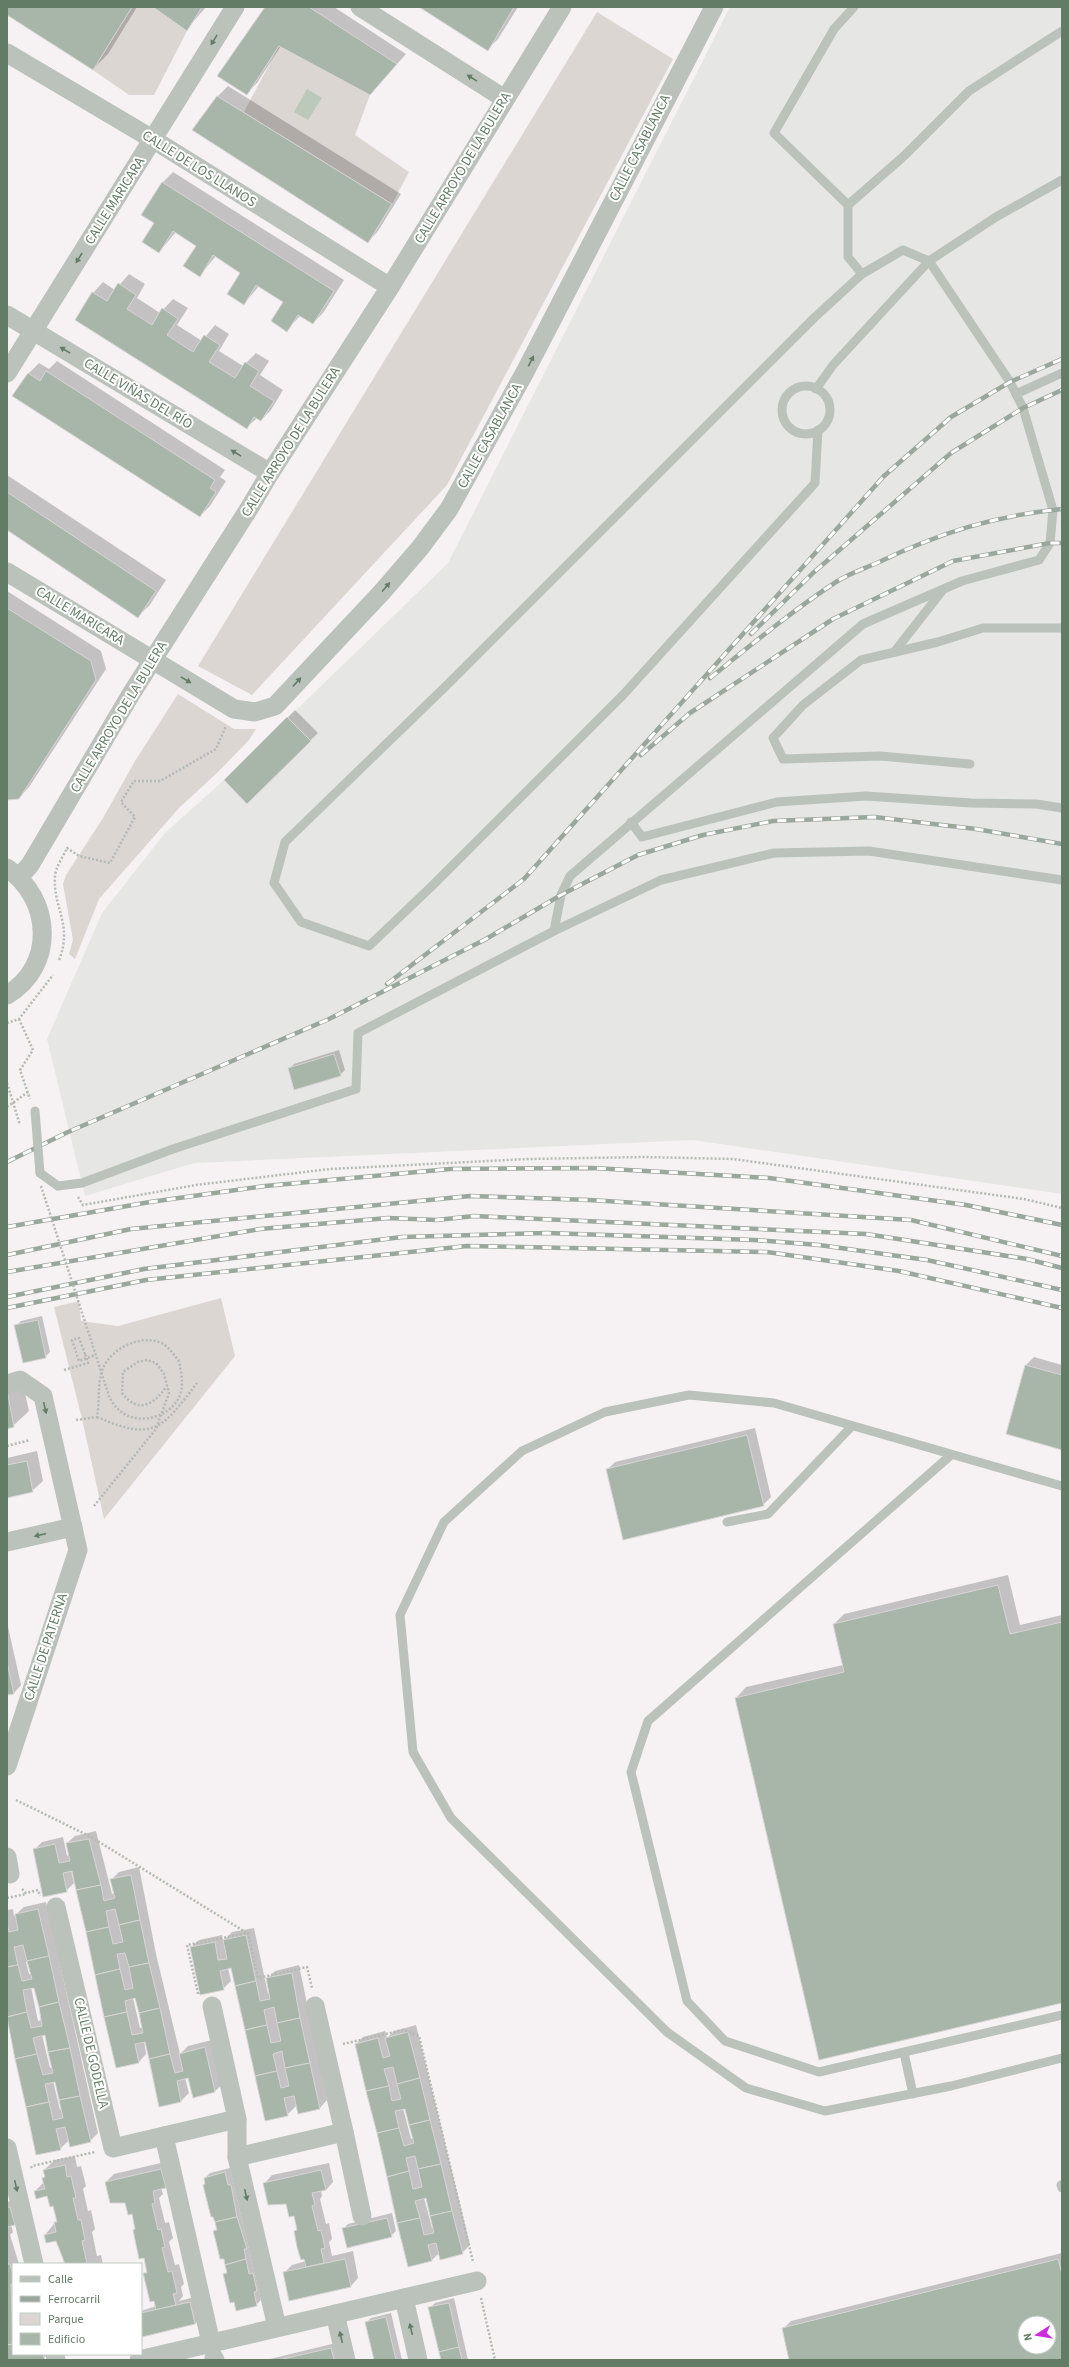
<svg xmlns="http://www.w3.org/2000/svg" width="1069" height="2367" font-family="'Source Sans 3',sans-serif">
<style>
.built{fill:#e6e6e4}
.green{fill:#dcd6d3}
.water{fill:#bbc9bb}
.shadow{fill:#0003;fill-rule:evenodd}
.building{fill:#a8b5a9;stroke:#d7d5d5;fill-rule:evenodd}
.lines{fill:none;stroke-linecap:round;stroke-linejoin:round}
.path{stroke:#b3b9b3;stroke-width:2.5;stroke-dasharray:2 2;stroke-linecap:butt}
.lane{stroke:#bac2bb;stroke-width:9}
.street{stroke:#bac2bb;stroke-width:19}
.rail-casing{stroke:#9aa79c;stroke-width:4.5}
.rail{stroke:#fff;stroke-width:3;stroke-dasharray:9;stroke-linecap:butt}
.path-bridge{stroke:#b3b9b3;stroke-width:2.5;stroke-dasharray:2 2;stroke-linecap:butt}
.lane-bridge{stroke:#bac2bb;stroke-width:9}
.oneway{fill:#627c65}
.labels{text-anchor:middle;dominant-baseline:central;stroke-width:4;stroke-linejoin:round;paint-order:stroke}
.street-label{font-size:14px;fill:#627c65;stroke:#fff}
</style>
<rect width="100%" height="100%" fill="#f6f2f3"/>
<!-- built -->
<path class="built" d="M730,7H1062V1194L693,1140L194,1163L85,1196L47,1039L102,913L165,833L224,780L448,563Z"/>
<!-- green -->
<g class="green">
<path d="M132,7H153L187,31L154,95H129L93,70Z"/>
<path d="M597,12L673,59L447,485L252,695L198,666Z"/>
<path d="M279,46L370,95L355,135L409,172L392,204L244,112Z"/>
<path d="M178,694L234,729H256L249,740L218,772L179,808L99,899L75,959L69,954L73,940L63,884L66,875L103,818L135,761Z"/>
<path d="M221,1298L235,1356L104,1519L82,1419L54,1307L79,1301L81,1321L118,1326Z"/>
</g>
<!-- water -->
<path class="water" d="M307,89L322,98L308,120L294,112Z"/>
<!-- shadow -->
<g class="shadow">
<path d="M7,7H137L108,54L93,69L7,13Z"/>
<path d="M155,7H206L187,29Z"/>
<path d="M266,7H334L406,54L380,83L281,46L257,83L247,93Z"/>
<path d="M421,7H518L498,39L488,49Z"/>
<path d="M228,86L401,194L378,231L368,242L194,130L218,96Z"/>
<path d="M173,172L344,280L323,313L313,323L301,315L287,330L284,302L259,286L244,304L241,272L216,256L200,275L197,246L176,232L159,252L155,222L143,214L163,182Z"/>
<path d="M129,274L145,284L137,298L160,313L173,299L188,308L177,325L202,341L215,325L229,334L219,351L243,366L256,353L269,361L260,375L283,390L271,410L261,420L257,418L246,428L93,293L103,282L115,290Z"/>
<path d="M57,361L225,470L220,477L226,481L210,506L200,516L14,396L29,373L39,363L49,369Z"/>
<path d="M7,475L166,580L149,606L138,616L7,529Z"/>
<path d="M7,591L101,651L106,669L29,787L19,798L7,799Z"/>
<path d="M295,710L318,733L247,803L225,780Z"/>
<path d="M339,1050L345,1070L340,1075L289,1069L294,1064Z"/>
<path d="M42,1316L50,1352L45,1357L16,1326L21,1321Z"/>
<path d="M1034,1357L1062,1365V1449L1007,1434L1026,1365Z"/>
<path d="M22,1380L29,1411L13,1426L7,1428V1384Z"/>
<path d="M755,1428L771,1497L763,1505L608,1469L615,1462Z"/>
<path d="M37,1451L43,1481L32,1491L7,1497V1458Z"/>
<path d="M1008,1575L1020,1625L1062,1615V2002L820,2058L736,1698L746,1687L843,1665L834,1624L844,1614Z"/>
<path d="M7,1622L21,1685L14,1693L7,1694Z"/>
<path d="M96,1831L112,1894L114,1893L111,1880L119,1872L139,1867L156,1954L180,2054L188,2046L212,2040L223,2084L215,2091L194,2096L189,2077L185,2078L189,2093L181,2101L160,2106L146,2041H144L146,2054L139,2062L73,1870H71L74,1883L66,1891L34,1850L42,1842L63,1837L67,1856L69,1855L67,1843L75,1836ZM136,1997L142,2028H140L133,1998Z"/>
<path d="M46,1902L98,2133L90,2141L69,2140L60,2149L37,2154L7,2019V1910L13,1909L14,1916L24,1907ZM26,1962H28L31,1974H29ZM31,1987H35L42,2020L38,2021ZM46,2034L53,2067L50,2068L42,2035ZM53,2081H55L62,2109L60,2110Z"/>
<path d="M254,1928L268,1994L270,1993L267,1979L275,1971L299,1965L327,2100L320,2108L297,2105L287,2115L232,1967L228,1968L231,1981L223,1989L191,1947L199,1940L222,1935L223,1941L232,1932Z"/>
<path d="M416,2025L470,2245L462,2253L440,2252L432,2260L409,2266L356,2044L363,2037L385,2031L387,2038L394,2031ZM403,2108H406L413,2138L411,2139ZM426,2197L434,2228H432L424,2198Z"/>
<path d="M75,2156L77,2167L81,2166L86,2186L83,2189L88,2211L91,2210L95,2229L92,2232L97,2256L101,2255L103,2264H64L63,2250L60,2251L57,2240L45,2235L57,2220L54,2205L48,2195L35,2191L44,2182V2170L55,2160Z"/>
<path d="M169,2161L173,2180L161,2188L163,2194L159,2198L165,2223L169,2222L173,2238L169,2242L175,2265L179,2264L184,2284L181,2287L183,2296L179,2301L195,2297L200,2319L195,2324L143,2336L141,2311L156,2306L145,2274L148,2270L145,2257L134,2230L136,2227L133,2213L126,2202L106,2182L114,2174Z"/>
<path d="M329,2163L333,2182L326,2190L321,2191L322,2196L320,2199L326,2224L329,2223L332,2239L329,2242L332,2256L353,2251L358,2278L351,2286L284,2273L292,2265L306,2261L295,2231L298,2228L295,2215L287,2203L265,2183L272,2175Z"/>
<path d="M230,2168L261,2300L256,2305L224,2274L228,2271L214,2231L218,2228L205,2178L210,2173Z"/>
<path d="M18,2199L22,2216L11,2225L13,2232L10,2235L19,2264H13V2354H49L41,2360H7V2202Z"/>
<path d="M392,2213L396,2231L391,2236L343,2229L348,2224Z"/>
<path d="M1062,2253V2360H790L783,2329L791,2321ZM1025,2323H1049V2347H1025Z"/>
<path d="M454,2298L468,2360H441L430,2308L435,2303Z"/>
<path d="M391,2313L402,2360H375L366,2323L371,2318Z"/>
<path d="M336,2343L340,2360H266Z"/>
</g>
<!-- building -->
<g class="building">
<path d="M7,7H132L93,70L7,15Z"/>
<path d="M153,7H202L187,31Z"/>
<path d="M265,7H309L397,64L370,95L279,46L247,95L217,76Z"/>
<path d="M419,7H514L488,51Z"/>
<path d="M217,96L392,204L368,243L192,130Z"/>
<path d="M162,182L334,291L313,324L298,315L287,332L271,321L283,302L256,285L244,305L227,294L240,273L213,255L200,277L183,266L196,246L173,231L159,253L142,242L154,223L141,215Z"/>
<path d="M118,283L136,295L127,309L152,325L162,308L178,319L167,335L193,352L204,335L220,345L209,362L235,378L245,362L259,371L250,386L274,401L261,421L254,417L247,429L75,320L92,292L107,301Z"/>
<path d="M46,371L215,480L210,488L216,492L200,517L12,396L28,373L40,381Z"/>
<path d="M7,492L156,591L138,618L7,530Z"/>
<path d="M7,608L91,661L96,680L19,799L7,800Z"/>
<path d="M287,717L311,741L247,804L224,780Z"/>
<path d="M334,1054L341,1076L294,1090L288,1068Z"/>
<path d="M38,1320L46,1358L23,1363L14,1325Z"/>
<path d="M1025,1365L1062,1375V1450L1006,1434Z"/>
<path d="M8,1395L14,1427L7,1429V1395Z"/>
<path d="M747,1435L764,1506L623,1540L606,1469Z"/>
<path d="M27,1461L33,1492L7,1498V1465Z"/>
<path d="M998,1585L1010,1634L1062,1622V2003L819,2060L735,1698L844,1672L833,1624Z"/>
<path d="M7,1662L14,1694L7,1695Z"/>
<path d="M89,1839L101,1885L76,1890L72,1871L63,1873L67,1892L43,1897L33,1849L55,1844L59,1863L70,1861L66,1843Z"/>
<path d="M131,1875L140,1920L119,1925L115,1909L106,1911L109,1927L86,1932L76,1890L101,1885L104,1901L115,1898L110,1879Z"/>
<path d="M38,1909L49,1956L27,1961L23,1945L14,1947L18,1965L7,1967V1923L9,1932L18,1930L15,1914Z"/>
<path d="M140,1920L149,1963L129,1967L125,1953L117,1954L120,1969L95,1975L86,1932L109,1927L113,1944L123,1942L119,1925Z"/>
<path d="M246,1935L256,1981L235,1986L231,1968L220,1971L224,1990L200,1995L190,1947L215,1942L218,1960L227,1959L223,1940Z"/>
<path d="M49,1956L59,2002L39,2007L34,1988L23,1990L27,2012L7,2017V1967L18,1965L22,1981L32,1979L27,1961Z"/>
<path d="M149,1963L160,2008L139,2013L135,1998L125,2001L127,2012L104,2017L95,1975L120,1969L125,1990L133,1988L129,1967Z"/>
<path d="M292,1973L300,2018L277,2023L274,2007L264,2010L267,2025L245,2030L235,1986L256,1981L260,2001L270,1999L266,1978Z"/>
<path d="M59,2002L70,2048L48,2052L45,2035L33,2038L37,2054L15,2059L7,2017L27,2012L31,2028L42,2026L39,2007Z"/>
<path d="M160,2008L170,2054L149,2059L145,2042L135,2044L139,2063L116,2068L104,2017L127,2012L132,2035L143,2033L139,2013Z"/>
<path d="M300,2018L310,2063L285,2068L282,2051L273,2054L277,2071L255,2076L245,2030L267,2025L271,2043L281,2041L277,2023Z"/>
<path d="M408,2032L420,2078L397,2084L393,2067L384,2069L389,2086L366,2091L355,2044L378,2038L383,2058L390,2056L385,2038Z"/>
<path d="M205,2047L215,2092L193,2098L188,2078L177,2081L181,2102L159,2107L149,2059L170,2054L175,2073L183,2071L179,2054Z"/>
<path d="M70,2048L80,2096L59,2100L55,2082L45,2084L49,2102L26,2107L15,2059L37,2054L43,2075L53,2073L48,2052Z"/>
<path d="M310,2063L320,2109L298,2114L294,2096L284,2098L288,2116L265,2121L255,2076L277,2071L281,2088L289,2086L285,2068Z"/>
<path d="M420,2078L430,2120L409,2125L405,2109L395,2111L399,2128L377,2133L366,2091L389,2086L392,2101L401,2099L397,2084Z"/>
<path d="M80,2096L91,2142L70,2147L65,2127L56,2129L61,2150L36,2155L26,2107L49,2102L53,2120L63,2118L59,2100Z"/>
<path d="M430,2120L441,2164L418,2169L415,2156L406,2158L409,2171L387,2177L377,2133L399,2128L404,2146L414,2143L409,2125Z"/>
<path d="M441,2164L452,2211L430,2216L426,2198L415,2201L420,2218L397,2223L387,2177L409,2171L413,2189L422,2187L418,2169Z"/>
<path d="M65,2165L67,2177L71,2176L76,2198H73L78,2220H81L85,2240L82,2241L87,2264H65L56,2241L46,2243L44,2235L56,2232L54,2222H57L53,2206L50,2207L47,2196L36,2199L34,2191L45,2189L42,2178L45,2177L43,2170Z"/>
<path d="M161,2169L166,2188L153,2191L155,2203L152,2204L158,2230L161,2229L165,2247L162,2248L168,2272L172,2271L177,2293L173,2294L176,2305L156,2310L154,2301L150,2302L143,2273H147L144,2258L139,2259L133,2230L135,2229L132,2214L128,2215L125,2203H110L105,2182Z"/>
<path d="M321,2170L326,2190L312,2193L315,2205L312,2206L318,2231L321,2230L325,2248L321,2249L324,2263L306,2267L304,2259L301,2260L297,2247L294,2231L297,2230L294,2216L289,2217L286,2204L268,2205L263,2183Z"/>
<path d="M225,2172L228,2185H231L237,2217L215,2222L213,2217H211L203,2185L205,2184L204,2178Z"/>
<path d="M7,2207H10L15,2225L7,2227Z"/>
<path d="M452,2211L463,2254L440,2260L436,2243L428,2245L432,2261L408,2267L397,2223L420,2218L424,2235L434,2233L430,2216Z"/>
<path d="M237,2217L247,2249H244L246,2259L225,2265L224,2259H220L216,2242L213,2231L217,2230L215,2222Z"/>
<path d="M387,2218L392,2237L347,2248L342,2228Z"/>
<path d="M246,2259L249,2274L253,2273L257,2291L254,2292L257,2306L236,2311L234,2302L230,2303L223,2274L227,2273L225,2265Z"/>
<path d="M345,2259L351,2287L289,2301L283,2272Z"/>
<path d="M1058,2259L1062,2274V2360H789L782,2328ZM1025,2323H1049V2347H1025Z"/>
<path d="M7,2260L8,2264H10L13,2275V2284H11L13,2344L7,2345Z"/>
<path d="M190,2302L195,2324L142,2337L141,2313Z"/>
<path d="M449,2303L459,2347L439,2352L428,2307Z"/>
<path d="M386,2317L396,2360H374L365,2322Z"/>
<path d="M13,2344V2354H43L45,2360H7V2345Z"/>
<path d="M459,2347L462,2360H441L439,2352Z"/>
<path d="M331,2348L334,2360H283V2359Z"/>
</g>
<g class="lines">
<!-- path -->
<g class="path">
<path d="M59,960C73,925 53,908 55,877C55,868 63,857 67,848L79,856L110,863L135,817L121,802L134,781H160L216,749L226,726"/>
<path d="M19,1019L33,1050L20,1070L30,1099"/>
<path d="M7,1023L19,1019L53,975"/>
<path d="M7,1107L28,1092"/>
<path d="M78,1197L83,1205L196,1185L330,1169L528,1159L644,1157L733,1159L1024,1199L1062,1208"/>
<path d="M64,1370L88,1363L85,1354"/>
<path d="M97,1417C154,1442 162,1429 197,1383"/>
<path d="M76,1420L97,1417C100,1401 97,1384 103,1368C111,1349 139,1335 159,1342C168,1345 173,1354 179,1361"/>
<path d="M7,1446L30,1440"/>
<path d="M94,1506L156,1429L169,1393L164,1374L156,1363L147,1360L138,1362L123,1372L122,1393C139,1415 154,1404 167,1386"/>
<path d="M16,1800L91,1837L247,1933"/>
<path d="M22,1889L26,1893L38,1890L40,1896"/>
<path d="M7,1898L26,1894"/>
<path d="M198,1994L187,1945L248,1933L258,1978L307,1967L312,1988"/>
<path d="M343,2044L403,2030L419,2036L473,2262"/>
<path d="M31,2168L32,2166L95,2152"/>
<path d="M481,2298L495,2360"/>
</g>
<!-- lane -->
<g class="lane">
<path d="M854,7L834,29L774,133L848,205V257L862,274"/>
<path d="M848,205L904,156L969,91L1062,31"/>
<circle cx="806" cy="410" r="24"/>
<path d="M816,389L833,365L929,261L996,217L1062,180"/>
<path d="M818,430L815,483L623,695L433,885L369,946L301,922L274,883L285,842L448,684L814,318L862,274L903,250L929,261L1010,382L1016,394"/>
<path d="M895,651L942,591"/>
<path d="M970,764L880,756L783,759L773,738L803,705L861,660L938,642L983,628H1062"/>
<path d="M631,822L642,837L777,802L866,796L971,803L1036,804L1062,808"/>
<path d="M554,931L561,895L570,876L863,624L962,581L1039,560L1050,543L1053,510L1023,408L1016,394L1062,373"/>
<path d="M40,1173L58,1186L82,1183L173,1149L356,1089L358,1033L554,931L661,880L774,853L869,851L1062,880"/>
<path d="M951,1455L648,1721L631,1772L687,2001L725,2041L819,2072L1062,2015"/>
<path d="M1062,1486L774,1403L689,1395L605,1412L522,1451L444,1522L400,1615L413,1752L451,1818L667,2032L746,2088L825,2111L951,2086L1062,2058"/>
<path d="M727,1522L768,1514L852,1426"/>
<path d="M904,2053L913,2094"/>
<path d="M1061,2185L1062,2188"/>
</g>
<!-- street -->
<g class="street">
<path d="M360,7L505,99"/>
<path d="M7,53L154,140L390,287"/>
<path d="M7,315L270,473"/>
<path d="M7,373L235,7"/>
<path d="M7,572L234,709L255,712L275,706L382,592L420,548L449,509L525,372L714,7"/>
<path d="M7,868C52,899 56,966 7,995"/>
<path d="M19,877L30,865L131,694L250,507L270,473L390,287L562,7"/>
<path d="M7,1384L20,1380L43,1396L78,1550L7,1766"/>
<path d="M7,1542L73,1527"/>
<path d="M7,1857L10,1874"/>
<path d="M56,1907L113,2148L164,2136L211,2343"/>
<path d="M237,2119V2157L277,2327"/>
<path d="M344,2132L362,2216"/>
<path d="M164,2136L237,2119L212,2006"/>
<path d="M7,2148L34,2264"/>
<path d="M237,2157L344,2132L315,2006"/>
<path d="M404,2298L418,2360"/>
<path d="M335,2314L346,2360"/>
<path d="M55,2354L56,2360"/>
<path d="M214,2358L215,2360"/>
<path d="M139,2360L477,2281"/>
</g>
<!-- rail casing -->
<g class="rail-casing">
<g id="rail">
<path d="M751,634L813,573L951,453L1023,408L1062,390"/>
<path d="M710,678C751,645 792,611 836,582C848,574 863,569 877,563C939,533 993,516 1062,509"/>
<path d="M641,755L690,713L833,619L953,561L1050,543H1062"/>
<path d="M387,984L524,879L884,476L951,417L1010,382L1062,359"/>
<path d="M7,1162L68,1132L329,1019L486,939L561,895L638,855L703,835L773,821L874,817L976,829L1062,844"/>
<path d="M7,1227L150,1202L265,1186L450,1169L593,1168L769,1178L966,1205L1062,1225"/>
<path d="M7,1255L131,1229L470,1196L589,1200L911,1220L1062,1256"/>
<path d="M7,1272L260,1229L388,1218L437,1220L474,1216L866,1234L1027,1259L1062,1268"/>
<path d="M7,1297L144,1269L402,1237L547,1233L754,1240L819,1245L927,1260L1062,1290"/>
<path d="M7,1308L146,1280L467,1246L767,1252L899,1271L1062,1308"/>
</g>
</g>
<!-- rail -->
<use href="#rail" class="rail"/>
<!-- path-bridge -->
<g class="path-bridge">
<path d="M7,1083L20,1125"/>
<path d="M41,1186L109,1396C111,1400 114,1406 118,1409C136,1427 171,1418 180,1395C184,1384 181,1372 179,1361"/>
<path d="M85,1354L79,1338L72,1340L79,1361L95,1355"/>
</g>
<!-- lane-bridge -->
<path class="lane-bridge" d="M35,1111L40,1173"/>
</g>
<!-- one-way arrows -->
<defs><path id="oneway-solid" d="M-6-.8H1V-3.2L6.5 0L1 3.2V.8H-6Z"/></defs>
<g class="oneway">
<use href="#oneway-solid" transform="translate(214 40) rotate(121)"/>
<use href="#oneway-solid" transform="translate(472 78) rotate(-148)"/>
<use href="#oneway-solid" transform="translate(79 258) rotate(122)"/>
<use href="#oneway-solid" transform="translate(65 350) rotate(-149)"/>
<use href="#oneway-solid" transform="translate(531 361) rotate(-63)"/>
<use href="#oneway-solid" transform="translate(236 453) rotate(-149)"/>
<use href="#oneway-solid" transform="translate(386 587) rotate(-49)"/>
<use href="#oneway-solid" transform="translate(186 680) rotate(31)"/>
<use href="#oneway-solid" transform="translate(297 682) rotate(-47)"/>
<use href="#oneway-solid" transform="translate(45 1408) rotate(77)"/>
<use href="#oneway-solid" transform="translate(40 1535) rotate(167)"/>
<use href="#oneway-solid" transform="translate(16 2186) rotate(77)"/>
<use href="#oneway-solid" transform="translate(246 2195) rotate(77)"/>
<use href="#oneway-solid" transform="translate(411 2329) rotate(-103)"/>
<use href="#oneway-solid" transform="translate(341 2337) rotate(-103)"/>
</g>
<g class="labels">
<!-- street labels -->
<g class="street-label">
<text transform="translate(640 148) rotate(-63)">CALLE CASABLANCA</text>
<text transform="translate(463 168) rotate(-59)">CALLE ARROYO DE LA BULERA</text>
<text transform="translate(199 169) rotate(32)">CALLE DE LOS LLANOS</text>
<text transform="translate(115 201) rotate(-58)">CALLE MARICARA</text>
<text transform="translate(138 394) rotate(31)">CALLE VIÑAS DEL RÍO</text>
<text transform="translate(490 436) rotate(-61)">CALLE CASABLANCA</text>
<text transform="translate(291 442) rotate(-58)">CALLE ARROYO DE LA BULERA</text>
<text transform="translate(80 616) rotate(31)">CALLE MARICARA</text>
<text transform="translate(119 717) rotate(-59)">CALLE ARROYO DE LA BULERA</text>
<text transform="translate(46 1647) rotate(-72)">CALLE DE PATERNA</text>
<text transform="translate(91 2053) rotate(77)">CALLE DE GODELLA</text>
</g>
</g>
<!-- border -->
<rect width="1069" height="2367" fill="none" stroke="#627c65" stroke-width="16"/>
<!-- legend -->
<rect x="12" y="2263" width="130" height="92" fill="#ffffff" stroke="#c0cbc1"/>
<rect x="20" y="2276" width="20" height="6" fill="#bac2bb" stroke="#c0cbc1"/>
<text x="48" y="2283" font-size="12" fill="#627c65">Calle</text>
<rect x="20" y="2296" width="20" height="6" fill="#9aa79c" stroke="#c0cbc1"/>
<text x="48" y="2303" font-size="12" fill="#627c65">Ferrocarril</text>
<rect x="20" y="2313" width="20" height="12" fill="#dcd6d3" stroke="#c0cbc1"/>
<text x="48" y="2323" font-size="12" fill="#627c65">Parque</text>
<rect x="20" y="2333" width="20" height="12" fill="#a8b5a9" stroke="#c0cbc1"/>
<text x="48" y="2343" font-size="12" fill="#627c65">Edificio</text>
<!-- north arrow -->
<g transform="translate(1037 2335) rotate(258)"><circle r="19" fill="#ffffff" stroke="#c0cbc1"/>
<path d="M0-3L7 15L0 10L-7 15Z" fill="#cd2cdc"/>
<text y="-6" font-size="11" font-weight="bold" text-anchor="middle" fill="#627c65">N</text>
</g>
</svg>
